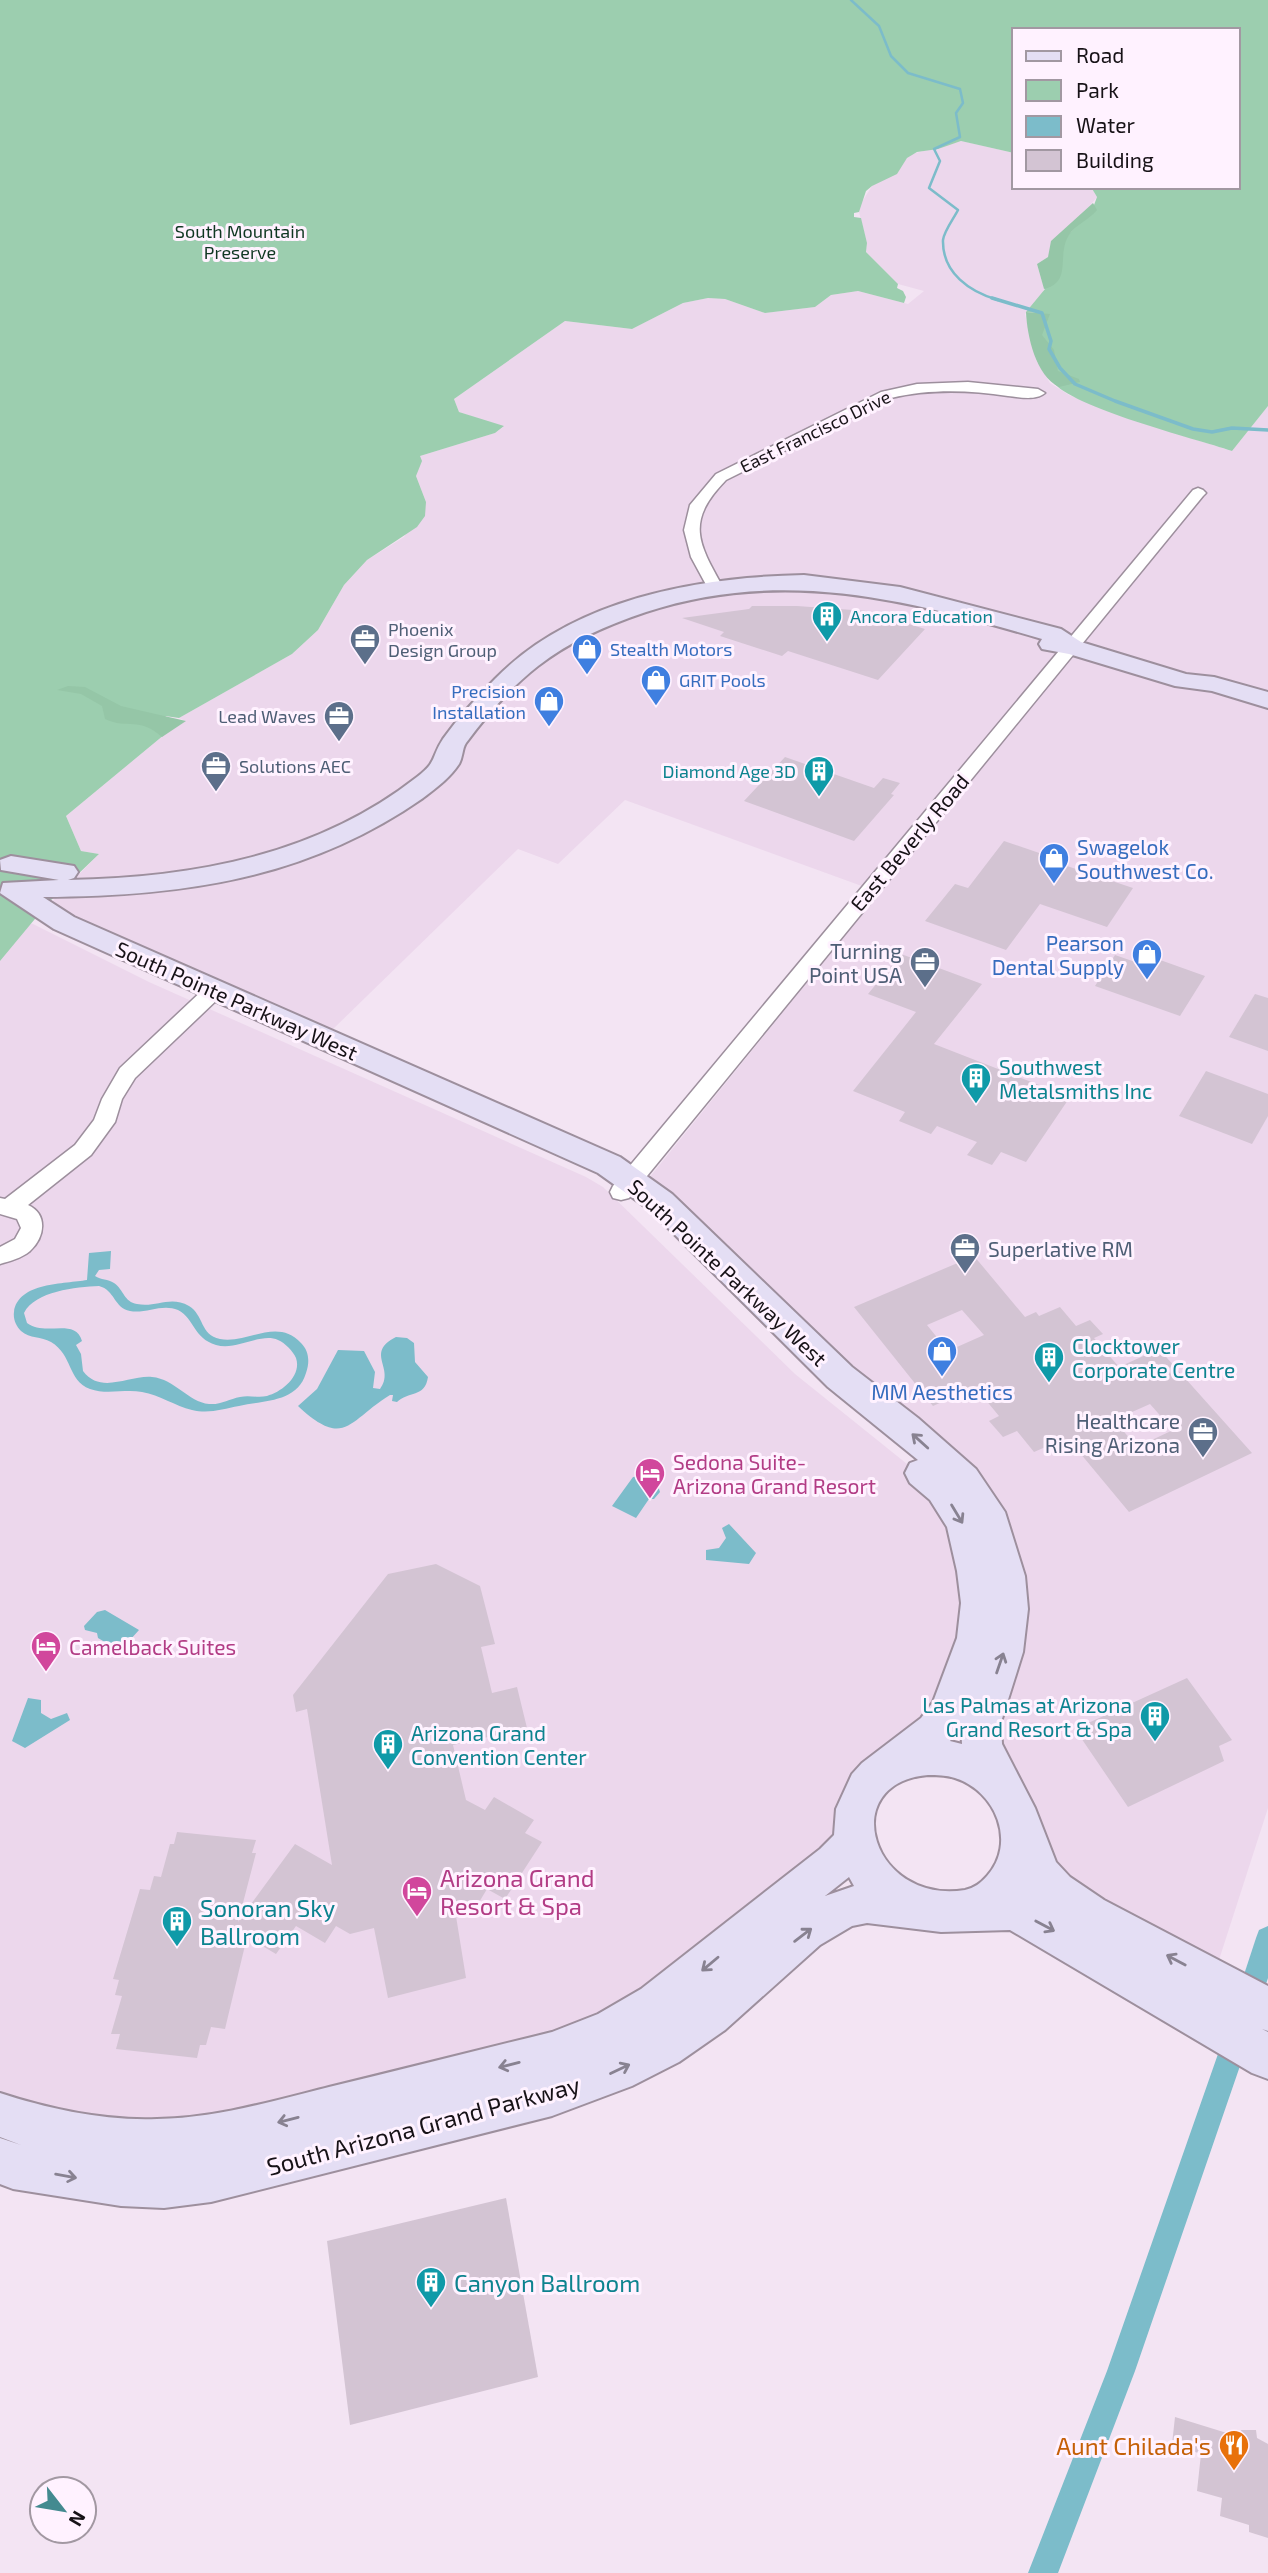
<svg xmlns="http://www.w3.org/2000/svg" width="1268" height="2573" font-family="'Exo 2',sans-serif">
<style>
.built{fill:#ecd7ec}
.green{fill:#9cceaf}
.forest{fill:#95c6a7}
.water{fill:#7cbcca;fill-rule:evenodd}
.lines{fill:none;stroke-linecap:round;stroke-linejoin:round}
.stream-far1{stroke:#7cbcca;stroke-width:2.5}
.stream{stroke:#7cbcca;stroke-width:3.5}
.canal{fill:#7cbcca;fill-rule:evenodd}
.building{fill:#d3c4d3;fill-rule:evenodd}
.street-casing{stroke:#9d8f9d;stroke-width:3}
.secondary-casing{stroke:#9d8f9d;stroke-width:4}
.street{fill:#fff;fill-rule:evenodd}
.secondary{fill:#e4def4;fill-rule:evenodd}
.oneway{stroke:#888291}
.labels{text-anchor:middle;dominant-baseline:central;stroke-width:6;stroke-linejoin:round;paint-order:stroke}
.far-park-label{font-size:18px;fill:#0f3722;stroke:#fff2ff}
.far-street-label{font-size:18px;fill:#171217;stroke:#fff2ff}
.far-culture-label{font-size:18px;fill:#0d838f;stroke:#fff2ff;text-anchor:start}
.far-service-label{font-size:18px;fill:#4e5e75;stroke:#fff2ff;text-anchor:start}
.far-shop-label{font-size:18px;fill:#366cbe;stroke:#fff2ff;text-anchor:start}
.street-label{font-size:21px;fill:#171217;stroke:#fff2ff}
.shop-label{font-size:21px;fill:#366cbe;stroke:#fff2ff;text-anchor:start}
.service-label{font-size:21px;fill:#4e5e75;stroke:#fff2ff;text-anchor:end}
.culture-label{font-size:21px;fill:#0d838f;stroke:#fff2ff;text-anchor:start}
.hotel-label{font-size:21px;fill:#b23c85;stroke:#fff2ff;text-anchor:start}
.near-hotel-label{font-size:24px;fill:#b23c85;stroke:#fff2ff;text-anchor:start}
.near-culture-label{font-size:24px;fill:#0d838f;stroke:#fff2ff;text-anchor:start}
.near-street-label{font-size:24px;fill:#171217;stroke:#fff2ff}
.near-food-label{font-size:24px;fill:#c56008;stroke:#fff2ff;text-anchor:end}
</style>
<rect width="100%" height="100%" fill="#f3e4f3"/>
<!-- built -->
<g class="built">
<path d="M962,141L1014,153V187H1091L1097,197L1048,257L1037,264L1044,289L1042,296L1025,314L1036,360L1050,383L1069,395L1127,418L1232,451L1268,406V1808L1217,1966L1064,1885L995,1755L1007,1545L849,1379L649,1178L906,860L897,857L870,889L625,800L558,864L518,849L330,1032L37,917L99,854L81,851L66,816L176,725L185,721L179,718L292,654L318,630L344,585L367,560L404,537L426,502L416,476L420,456L495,433L503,427L459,412L454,399L565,321L632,329L683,303L708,298L725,299L765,313L815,307L831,295L858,291L908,304L924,291L898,284L866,252L867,243L859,212L860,205L872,186L912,154Z"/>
<path d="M0,914L33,924L149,982L586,1177L603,1187L795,1374L917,1472L937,1493L970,1602L936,1708L825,1849L669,1979L578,2024L425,2066L203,2118L126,2122L0,2098Z"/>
</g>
<!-- green -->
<path class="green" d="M0,0H1268V406L1232,451C1194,438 1072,408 1052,381C1046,373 1039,326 1036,313L1026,312L1045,289L1040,268L1094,205L1097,197L1091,187H1238V30H1014V153L961,141L938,149L917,152L907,158L897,174L872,186L866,191L859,212L854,213V217L861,218L867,243L866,252L898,284L897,288L903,291L906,297L904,303L858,291L831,295L815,307L765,313L725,299L708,298L683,303L632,329L565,321L454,399L459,412L504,426L495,433L420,456L422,461L416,476L426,502L425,516L417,527L367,560L344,585L318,630L292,654L179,718L165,716L176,725L66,816L81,851L99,854L49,902L0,961Z"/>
<!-- forest -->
<g class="forest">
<path d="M1093,203L1097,210C1089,220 1076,224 1069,235C1056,255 1073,282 1044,289L1037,264L1048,257L1051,241Z"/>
<path d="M1026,312L1050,314L1042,335L1054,350L1058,371L1079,379L1080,382L1059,387C1036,376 1027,336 1026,312Z"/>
<path d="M68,686L85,687L121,706L186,721L162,737C139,716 128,730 105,719L102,706L81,694L57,690Z"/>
</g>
<!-- water -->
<g class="water">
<path d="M111,1251L110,1269L99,1270L95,1276C101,1280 108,1279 114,1283C124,1290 124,1302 137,1304C156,1308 170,1295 189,1306C204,1315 200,1335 220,1339C248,1344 277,1317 301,1343C309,1351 310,1362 306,1373C297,1403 264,1400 239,1406C223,1409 209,1414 192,1410C175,1406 160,1395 142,1392C125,1389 106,1395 90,1389C67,1380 73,1355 51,1342C41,1336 30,1339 21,1331C16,1326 13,1319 14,1312C18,1282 65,1284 87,1280L89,1253ZM99,1286C115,1290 114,1308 130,1311C146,1314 162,1303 178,1310C195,1319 193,1338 216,1345C237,1351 261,1332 278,1340C285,1343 293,1351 296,1358C302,1376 282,1392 267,1396C258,1398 249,1395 240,1397C229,1399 221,1405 209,1404C188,1402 175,1379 152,1377C129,1375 101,1395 83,1371L81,1354L76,1345L82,1341C75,1317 45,1337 27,1323L24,1313C35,1291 76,1287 99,1286Z"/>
<path d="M396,1337L407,1338L414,1343L415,1362L428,1377C425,1398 408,1391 397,1402L392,1401L393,1395H390C349,1420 345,1450 298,1406L317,1389L338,1350L364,1351L375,1372L373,1388L380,1389C396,1368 364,1353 396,1337Z"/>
<path d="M640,1476L657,1483L660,1492L654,1499H649L636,1518L612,1506L633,1477Z"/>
<path d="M729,1524L756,1553L749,1564L706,1560V1550L719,1548L726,1538L722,1528Z"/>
<path d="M105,1610L139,1630L120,1651L98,1638L97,1633L85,1630L84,1626L97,1612Z"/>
<path d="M28,1698L41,1700V1713L51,1719L67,1713L70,1720L25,1748L12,1741Z"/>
</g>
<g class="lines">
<!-- stream-far1 -->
<path class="stream-far1" d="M851,0L879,26L891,56L908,73L960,89L963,103L956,113L960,137L934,149L940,161L929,188L958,210C954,218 944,231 943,240C942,273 970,292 998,300"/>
<!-- stream -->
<path class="stream" d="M992,298L1042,313L1051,341L1049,349L1060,368L1075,384L1115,401L1193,429L1212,432L1232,428L1268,430"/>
<!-- canal -->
<g class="canal">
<path d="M1268,1926V1978L1257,2011L1248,2014L1239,2011L1235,2002L1256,1938L1259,1930Z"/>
<path d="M1238,2021L1247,2025L1251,2034L1135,2371L1058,2573H1028L1107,2371L1225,2034L1229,2025Z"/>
</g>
</g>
<!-- building -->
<g class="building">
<path d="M752,606H797L867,611L925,629L878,680L788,651L782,656L720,636L724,632L682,618L749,609Z"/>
<path d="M785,757L874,788L883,778L900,783L891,794L894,795L854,841L744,801Z"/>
<path d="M1004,841L1048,856L1046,859L1133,888L1107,927L1040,904L1006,950L925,921L955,884L968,888Z"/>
<path d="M901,954L982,984L934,1044L1070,1097L1026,1162L1001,1152L992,1165L967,1155L977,1142L937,1126L931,1134L899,1121L905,1112L853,1091L916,1012L868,994Z"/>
<path d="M1115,955L1144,965L1149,956L1205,976L1180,1016L1095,986Z"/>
<path d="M1255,994L1268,998V1051L1229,1037Z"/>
<path d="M1206,1071L1268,1094V1116L1252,1144L1179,1116Z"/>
<path d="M974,1256L1025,1317L1036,1312L1039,1316L1060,1307L1076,1326L1090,1320L1103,1334L1094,1338L1119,1367L1159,1349L1252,1453L1129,1512L1070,1441L1060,1445L1057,1442L1034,1452L1017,1431L1003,1437L989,1421L999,1416L975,1387L933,1406L854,1307ZM962,1310L984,1335L948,1351L927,1325ZM1150,1404L1173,1430L1137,1447L1114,1420Z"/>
<path d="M436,1564L480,1586L495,1644L481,1647L492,1693L517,1687L527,1728L453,1745L466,1800L485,1810L494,1797L534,1820L525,1833L542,1842L505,1899L487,1889L478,1904L455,1910L466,1978L388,1998L374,1928L350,1934L336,1926L325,1943L296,1926L276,1954L247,1937L225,2029L211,2027L206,2045H200L197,2058L116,2049L120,2034H111L122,1996L115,1995L119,1980L113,1979L140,1889L150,1890L154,1876L161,1877L170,1844H174L177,1832L256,1840L252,1853H256L238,1922L295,1844L332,1865L307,1709L296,1712L293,1695L388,1574Z"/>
<path d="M1187,1678L1232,1740L1219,1746L1224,1761L1128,1807L1075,1729Z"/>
<path d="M506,2198L538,2377L350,2425L327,2241Z"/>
<path d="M1175,2417L1243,2438L1241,2430H1256L1257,2438L1268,2444V2538L1249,2532V2525L1220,2516L1222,2498L1197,2491L1201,2454L1172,2444Z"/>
</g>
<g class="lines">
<!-- street casing -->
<g class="street-casing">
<g id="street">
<path d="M968,382L1038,389L1045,393C1036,401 1019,397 1008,396C967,390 930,389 891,398L726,480C685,522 698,543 724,589L722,592H710L691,557L684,530L690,505L716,474L881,392L917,384Z"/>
<path d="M1198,488L1203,490L1206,493L1203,496L629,1198L621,1200L613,1198L610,1192L613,1186L1193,490Z"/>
<path d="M214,984L221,986L224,991L221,996L135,1078L122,1099L115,1122L91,1155L28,1205C48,1214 45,1237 30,1251C22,1258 10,1261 0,1264V1247L15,1239L21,1228L17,1219L0,1214V1198L5,1199L75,1145L94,1120L102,1099L120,1068L207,986Z"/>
</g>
</g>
<!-- secondary casing -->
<g class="secondary-casing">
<path id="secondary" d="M804,575L900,587L1061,629L1081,642L1186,674L1214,677L1268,692V708L1212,691L1175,686L1069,654L1042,649L1039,644L1042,639C908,600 784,567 646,612C607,625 570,641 538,666C511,687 486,716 466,743C462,749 463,757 459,764C450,778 436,788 423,798C305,880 182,896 43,897L74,917L620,1157L672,1194L852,1367L918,1418L976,1469L1005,1512L1025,1576L1028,1609L1023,1652L1001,1722L1002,1744L1035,1808L1056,1862L1070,1877L1104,1900L1268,1986V2031L1262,2029L1268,2032V2079L1252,2073L1010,1930L941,1932L867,1923L852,1926L820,1945L725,2030L679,2062L632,2086L552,2116L211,2202L164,2208L121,2206L13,2189L0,2184V2138L21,2145L0,2137V2093C49,2109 105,2121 157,2119C216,2118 273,2101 329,2087C404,2069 478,2050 552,2032L598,2014L641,1989L820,1849L834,1835L836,1809L852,1774L862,1763L921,1718L933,1702L957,1638L961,1603L957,1571L947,1527L930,1500L910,1483L905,1473L910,1463L918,1460L828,1387L650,1210L598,1173L54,929L0,893L3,883L59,880L1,870L0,860L11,856L74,866L78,872L74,878L68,880C192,878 316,856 417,777C438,761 431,757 443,739C458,718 477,697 495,679C573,599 697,577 804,575ZM961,1726L962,1744L950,1741ZM928,1775C937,1775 946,1775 955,1778C996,1791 1017,1843 987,1876C981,1883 974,1888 965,1890C872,1905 835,1783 928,1775ZM849,1877L854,1886L825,1896Z"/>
</g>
<!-- street -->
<use href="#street" class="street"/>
<!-- secondary -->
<use href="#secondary" class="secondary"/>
</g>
<!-- one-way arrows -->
<defs><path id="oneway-shaft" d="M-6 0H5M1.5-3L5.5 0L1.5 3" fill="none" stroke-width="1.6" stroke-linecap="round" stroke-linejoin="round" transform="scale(1.75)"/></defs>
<g class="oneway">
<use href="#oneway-shaft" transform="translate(920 1441) rotate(-138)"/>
<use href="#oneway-shaft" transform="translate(957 1514) rotate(59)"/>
<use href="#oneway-shaft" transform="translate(1000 1663) rotate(-71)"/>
<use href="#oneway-shaft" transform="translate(1045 1926) rotate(28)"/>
<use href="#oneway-shaft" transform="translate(803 1935) rotate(-37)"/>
<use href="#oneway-shaft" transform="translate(1176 1960) rotate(-152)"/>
<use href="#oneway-shaft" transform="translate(710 1964) rotate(140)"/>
<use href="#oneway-shaft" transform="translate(509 2065) rotate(166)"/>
<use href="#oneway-shaft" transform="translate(620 2069) rotate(-25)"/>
<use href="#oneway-shaft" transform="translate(288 2120) rotate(166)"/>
<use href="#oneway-shaft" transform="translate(66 2176) rotate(10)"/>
</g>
<!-- icons -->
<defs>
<g id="building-pin" transform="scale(1.575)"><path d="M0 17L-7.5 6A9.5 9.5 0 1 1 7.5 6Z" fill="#0f9aa8" stroke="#fff2ff"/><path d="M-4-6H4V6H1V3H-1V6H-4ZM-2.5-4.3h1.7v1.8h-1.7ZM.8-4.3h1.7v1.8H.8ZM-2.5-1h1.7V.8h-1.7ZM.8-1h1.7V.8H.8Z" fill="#fff"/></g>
<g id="office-pin" transform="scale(1.575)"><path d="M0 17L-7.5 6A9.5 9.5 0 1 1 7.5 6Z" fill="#5c6f8a" stroke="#fff2ff"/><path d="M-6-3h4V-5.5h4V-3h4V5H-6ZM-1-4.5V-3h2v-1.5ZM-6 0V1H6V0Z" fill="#fff"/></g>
<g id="shop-pin" transform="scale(1.575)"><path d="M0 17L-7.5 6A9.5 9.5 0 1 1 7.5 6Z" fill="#3f7fe0" stroke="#fff2ff"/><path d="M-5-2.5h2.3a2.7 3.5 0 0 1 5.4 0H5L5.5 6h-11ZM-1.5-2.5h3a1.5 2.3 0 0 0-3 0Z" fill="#fff"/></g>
<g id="hotel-pin" transform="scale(1.575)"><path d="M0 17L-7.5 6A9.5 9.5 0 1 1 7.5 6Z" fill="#d1479c" stroke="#fff2ff"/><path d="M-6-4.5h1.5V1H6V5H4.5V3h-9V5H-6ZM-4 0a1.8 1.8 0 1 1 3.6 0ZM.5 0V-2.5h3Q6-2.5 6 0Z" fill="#fff"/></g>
<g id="restaurant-pin" transform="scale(1.575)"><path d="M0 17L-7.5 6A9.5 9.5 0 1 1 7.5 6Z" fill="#e8710a" stroke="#fff2ff"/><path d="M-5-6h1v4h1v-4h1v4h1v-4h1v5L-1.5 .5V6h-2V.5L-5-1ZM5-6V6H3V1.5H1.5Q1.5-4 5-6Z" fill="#fff"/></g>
</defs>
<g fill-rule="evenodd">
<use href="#building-pin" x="827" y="616"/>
<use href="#office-pin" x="365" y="639"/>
<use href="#shop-pin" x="587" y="649"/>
<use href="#shop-pin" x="656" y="680"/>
<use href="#shop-pin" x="549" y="701"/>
<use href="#office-pin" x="339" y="716"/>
<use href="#office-pin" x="216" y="766"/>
<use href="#building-pin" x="819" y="771"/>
<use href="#shop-pin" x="1054" y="858"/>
<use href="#shop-pin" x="1147" y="954"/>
<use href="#office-pin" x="925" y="962"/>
<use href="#building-pin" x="976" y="1078"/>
<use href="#office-pin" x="965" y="1248"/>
<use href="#shop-pin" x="942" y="1351"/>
<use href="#building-pin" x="1049" y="1357"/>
<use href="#office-pin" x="1203" y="1432"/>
<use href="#hotel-pin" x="650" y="1473"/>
<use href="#hotel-pin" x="46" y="1646"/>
<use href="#building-pin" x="1155" y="1716"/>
<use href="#building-pin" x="388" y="1744"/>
<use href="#hotel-pin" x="417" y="1891"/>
<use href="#building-pin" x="177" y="1921"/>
<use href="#building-pin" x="431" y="2282"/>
<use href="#restaurant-pin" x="1234" y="2445"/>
</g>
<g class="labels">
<!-- far-park labels -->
<g class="far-park-label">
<text x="240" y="231">South Mountain<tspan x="240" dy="21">Preserve</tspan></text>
</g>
<!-- far-street labels -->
<g class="far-street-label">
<text transform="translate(815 431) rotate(-26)">East Francisco Drive</text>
</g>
<!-- far-culture labels -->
<g class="far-culture-label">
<text x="850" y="616">Ancora Education</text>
<text x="796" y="771" text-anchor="end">Diamond Age 3D</text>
</g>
<!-- far-service labels -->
<g class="far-service-label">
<text x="388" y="629">Phoenix<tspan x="388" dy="21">Design Group</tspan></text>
<text x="316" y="716" text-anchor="end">Lead Waves</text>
<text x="239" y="766">Solutions AEC</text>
</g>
<!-- far-shop labels -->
<g class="far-shop-label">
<text x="610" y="649">Stealth Motors</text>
<text x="679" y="680">GRIT Pools</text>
<text x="526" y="691" text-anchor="end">Precision<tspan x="526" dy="21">Installation</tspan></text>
</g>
<!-- street labels -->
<g class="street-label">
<text transform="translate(909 842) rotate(-50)">East Beverly Road</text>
<text transform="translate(237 1000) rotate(24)">South Pointe Parkway West</text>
<text transform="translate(728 1272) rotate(43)">South Pointe Parkway West</text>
</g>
<!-- shop labels -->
<g class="shop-label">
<text x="1077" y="846">Swagelok<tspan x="1077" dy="24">Southwest Co.</tspan></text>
<text x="1124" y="942" text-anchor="end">Pearson<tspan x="1124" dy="24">Dental Supply</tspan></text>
<text x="942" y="1391" text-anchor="middle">MM Aesthetics</text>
</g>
<!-- service labels -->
<g class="service-label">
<text x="902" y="950">Turning<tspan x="902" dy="24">Point USA</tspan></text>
<text x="988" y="1248" text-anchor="start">Superlative RM</text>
<text x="1180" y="1420">Healthcare<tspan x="1180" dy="24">Rising Arizona</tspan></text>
</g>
<!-- culture labels -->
<g class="culture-label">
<text x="999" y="1066">Southwest<tspan x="999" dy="24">Metalsmiths Inc</tspan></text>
<text x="1072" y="1345">Clocktower<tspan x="1072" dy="24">Corporate Centre</tspan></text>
<text x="1132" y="1704" text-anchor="end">Las Palmas at Arizona<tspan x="1132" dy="24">Grand Resort &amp; Spa</tspan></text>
<text x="411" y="1732">Arizona Grand<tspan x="411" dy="24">Convention Center</tspan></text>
</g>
<!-- hotel labels -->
<g class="hotel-label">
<text x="673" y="1461">Sedona Suite-<tspan x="673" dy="24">Arizona Grand Resort</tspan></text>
<text x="69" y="1646">Camelback Suites</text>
</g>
<!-- near-hotel labels -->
<g class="near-hotel-label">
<text x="440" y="1877">Arizona Grand<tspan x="440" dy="28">Resort &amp; Spa</tspan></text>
</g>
<!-- near-culture labels -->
<g class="near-culture-label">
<text x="200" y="1907">Sonoran Sky<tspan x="200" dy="28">Ballroom</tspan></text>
<text x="454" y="2282">Canyon Ballroom</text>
</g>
<!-- near-street labels -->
<g class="near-street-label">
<text transform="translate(423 2125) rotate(-15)">South Arizona Grand Parkway</text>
</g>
<!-- near-food labels -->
<g class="near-food-label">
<text x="1211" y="2445">Aunt Chilada's</text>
</g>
</g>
<!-- legend -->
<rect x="1012" y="28" width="228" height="161" fill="#fff2ff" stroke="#a298a2" stroke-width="2"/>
<rect x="1026" y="51" width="35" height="10" fill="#e4def4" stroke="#a298a2" stroke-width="2"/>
<text x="1076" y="63" font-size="21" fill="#171217">Road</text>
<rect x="1026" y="80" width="35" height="21" fill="#9cceaf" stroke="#a298a2" stroke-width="2"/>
<text x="1076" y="98" font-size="21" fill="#171217">Park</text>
<rect x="1026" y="116" width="35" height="21" fill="#7cbcca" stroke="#a298a2" stroke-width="2"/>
<text x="1076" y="133" font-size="21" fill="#171217">Water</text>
<rect x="1026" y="150" width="35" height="21" fill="#d3c4d3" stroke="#a298a2" stroke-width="2"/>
<text x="1076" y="168" font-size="21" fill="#171217">Building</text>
<!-- north arrow -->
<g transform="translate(63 2510) rotate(121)"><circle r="33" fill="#fff2ff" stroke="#a298a2" stroke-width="2"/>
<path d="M0-5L12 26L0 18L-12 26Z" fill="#438a90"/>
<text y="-10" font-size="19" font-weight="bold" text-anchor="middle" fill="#171217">N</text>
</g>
</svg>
